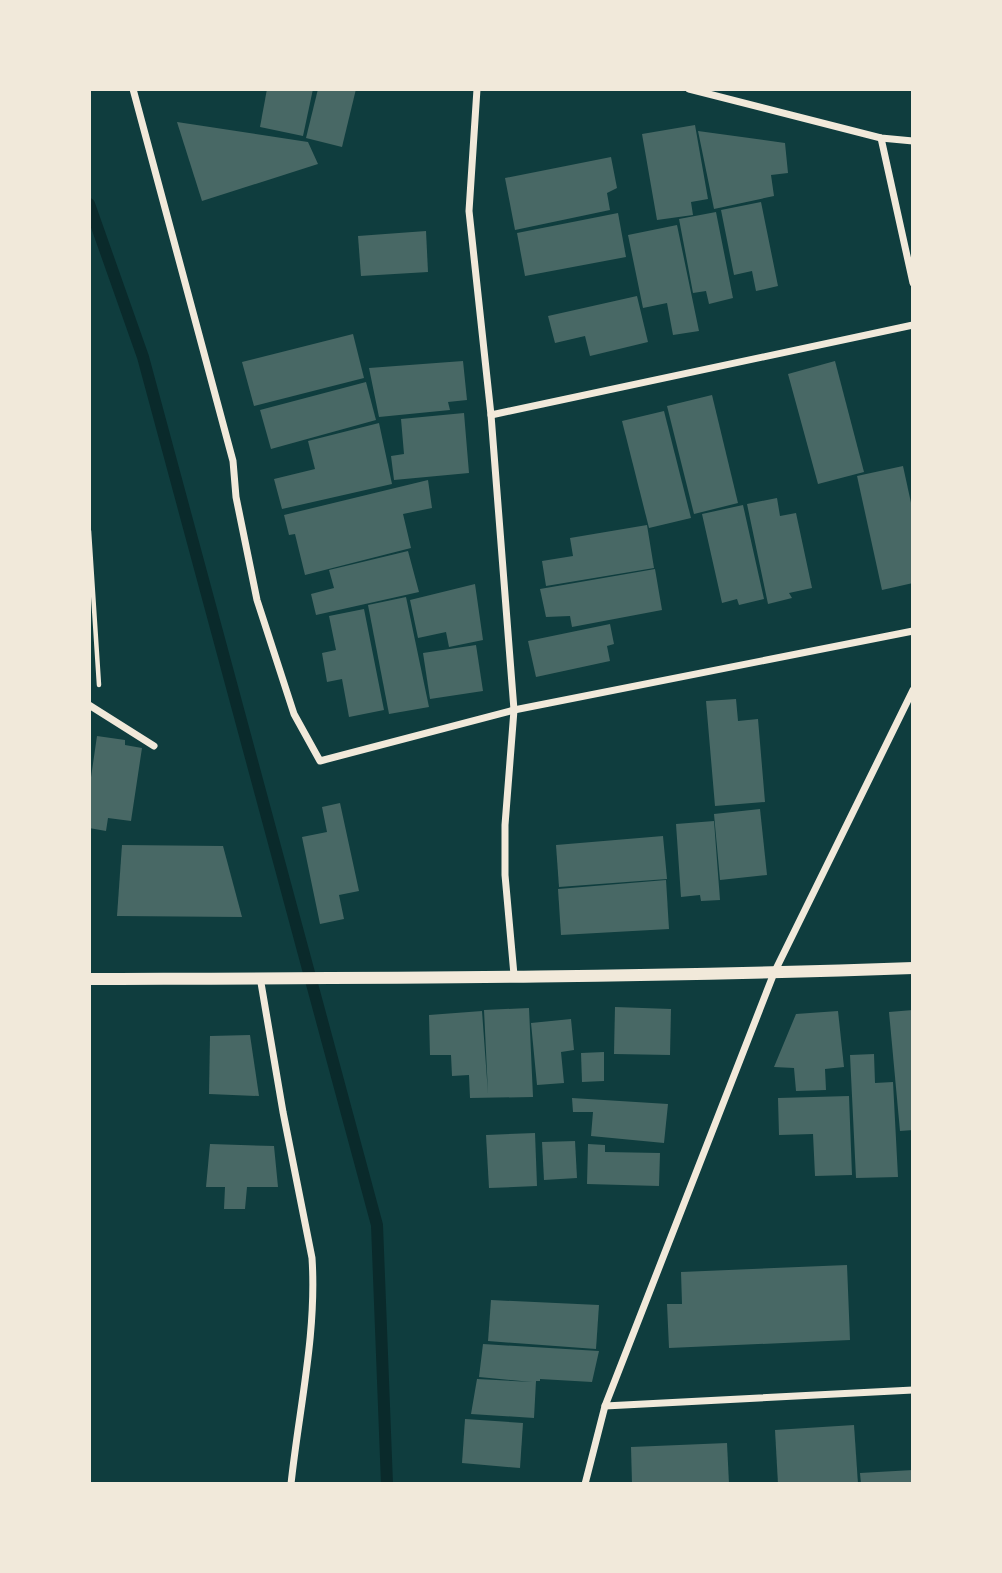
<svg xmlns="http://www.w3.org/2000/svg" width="1002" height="1573" font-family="'Libre Baskerville',serif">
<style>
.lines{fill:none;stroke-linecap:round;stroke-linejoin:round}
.stream{stroke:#0a2a2b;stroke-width:12}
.building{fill:#486865}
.path{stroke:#f1e9da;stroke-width:4.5}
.minor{stroke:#f1e9da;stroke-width:7}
.tertiary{stroke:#f1e9da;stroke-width:12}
</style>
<rect width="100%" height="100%" fill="#0f3d3e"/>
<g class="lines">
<!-- stream -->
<path class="stream" d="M89,204L143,357L377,1225L387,1484"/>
</g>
<!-- building -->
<g class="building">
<path d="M267,89H313L303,136L260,127Z"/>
<path d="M318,89H356L342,147L306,138Z"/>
<path d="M177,122L308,142L318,164L202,201Z"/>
<path d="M695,125L708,199L691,202L693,215L657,220L642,134Z"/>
<path d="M698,131L785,143L788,173L771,175L774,196L714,209Z"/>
<path d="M611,157L617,188L607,193L610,210L515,230L505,178Z"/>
<path d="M761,202L778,286L756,291L752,271L734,275L721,210Z"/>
<path d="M716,212L733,298L709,304L706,291L693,293L679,219Z"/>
<path d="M618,213L626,257L525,276L517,233Z"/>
<path d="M677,225L699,331L673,335L667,303L643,308L628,235Z"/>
<path d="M426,231L428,272L361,276L358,236Z"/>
<path d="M637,296L648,342L590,356L585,336L555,343L548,316Z"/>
<path d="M353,334L364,378L254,406L242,362Z"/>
<path d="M463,361L467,400L448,402L450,410L379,417L369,368Z"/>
<path d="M835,361L864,472L818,484L788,374Z"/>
<path d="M366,382L376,420L271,449L260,410Z"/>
<path d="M712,395L738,503L694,514L667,406Z"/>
<path d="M664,411L691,518L649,528L622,421Z"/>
<path d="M464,413L469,473L394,480L391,456L404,454L401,419Z"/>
<path d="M379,423L392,484L282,509L274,479L315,469L308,441Z"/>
<path d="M903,466L913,512V583L882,590L857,476Z"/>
<path d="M428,480L432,508L403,514L411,548L305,575L295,534L289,535L284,515Z"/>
<path d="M777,498L780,516L796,513L812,588L789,593L792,598L768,604L747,504Z"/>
<path d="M743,505L764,599L739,605L737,599L722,603L702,514Z"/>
<path d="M647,525L654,568L546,586L542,561L573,556L570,538Z"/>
<path d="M408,551L419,592L316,615L311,594L334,588L329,570Z"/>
<path d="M655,569L662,610L572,627L570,616L546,617L540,589Z"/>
<path d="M475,584L483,640L449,647L446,632L418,638L410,600Z"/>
<path d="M406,597L429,707L389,714L368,605Z"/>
<path d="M364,609L384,710L349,717L342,679L327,682L322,653L336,650L329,616Z"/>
<path d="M610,624L614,644L607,646L610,661L536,677L528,641Z"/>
<path d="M476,645L483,691L430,699L423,653Z"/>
<path d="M736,699L738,721L758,719L765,802L715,806L706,701Z"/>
<path d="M97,736L125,740V745L142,748L131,821L108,818L106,831L89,828V791Z"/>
<path d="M340,803L359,891L339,895L344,919L320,924L302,837L327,832L322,807Z"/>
<path d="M760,809L767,875L720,880L714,814Z"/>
<path d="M714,821L720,900L701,901L700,895L681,897L676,824Z"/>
<path d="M663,836L667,879L559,887L556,845Z"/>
<path d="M122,845L223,846L242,917L117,916Z"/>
<path d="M666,880L669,929L561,935L558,889Z"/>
<path d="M615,1007L671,1009L670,1055L614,1054Z"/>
<path d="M529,1008L533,1097L470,1098L469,1075L452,1076L451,1055H430L429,1015L482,1011L488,1093L484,1010Z"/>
<path d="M913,1010V1130L900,1131L889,1012Z"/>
<path d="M838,1011L844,1067L825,1069L826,1090L796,1091L794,1068L774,1067L796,1014Z"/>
<path d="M571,1019L574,1050L561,1052L564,1083L537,1085L531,1023Z"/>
<path d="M250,1035L259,1096L209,1094L210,1036Z"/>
<path d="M604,1052V1081L582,1082L581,1053Z"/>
<path d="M874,1054L875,1083L893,1082L898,1177L856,1178L850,1055Z"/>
<path d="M849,1096L852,1175L815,1176L813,1134L779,1135L778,1098Z"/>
<path d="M572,1098L668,1104L664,1143L591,1136L593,1112H573Z"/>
<path d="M535,1133L537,1186L489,1188L486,1135Z"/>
<path d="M575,1141L577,1178L544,1180L542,1142Z"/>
<path d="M210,1144L274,1146L278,1187H247L245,1209H224L225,1187H206Z"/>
<path d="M588,1144L605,1145V1152L660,1153L659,1186L587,1184Z"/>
<path d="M847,1265L850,1340L669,1348L667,1304H682L681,1272Z"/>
<path d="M491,1300L599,1305L596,1349L488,1341Z"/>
<path d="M483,1344L599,1351L592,1382L540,1379V1381H536L534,1418L471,1414L477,1379L532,1382L479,1377Z"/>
<path d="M465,1419L523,1423L520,1468L462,1463Z"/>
<path d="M854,1425L858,1484H778L775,1430Z"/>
<path d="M727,1443L729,1484H632L631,1447Z"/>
<path d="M913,1470V1484H861L860,1473Z"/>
</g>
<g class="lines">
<!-- path -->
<path class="path" d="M89,531L99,685"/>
<!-- minor -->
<g class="minor">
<path d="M133,89L233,461L236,497L257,600L294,714L320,761L514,710L913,631"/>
<path d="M477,89L469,211L491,415L913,325"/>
<path d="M689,89L881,138L913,141"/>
<path d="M881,138L913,283"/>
<path d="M491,415L514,710L505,825V875L514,975"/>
<path d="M89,705L154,746"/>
<path d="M260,977L283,1112L312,1258C317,1333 299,1409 291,1484"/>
<path d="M605,1406L913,1390"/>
<path d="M585,1484L605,1406L774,973L913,690"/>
</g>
<!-- tertiary -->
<path class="tertiary" d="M89,979C364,978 638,978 913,968"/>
</g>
<!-- border -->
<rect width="1002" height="1573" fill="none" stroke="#f1e9da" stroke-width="182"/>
</svg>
